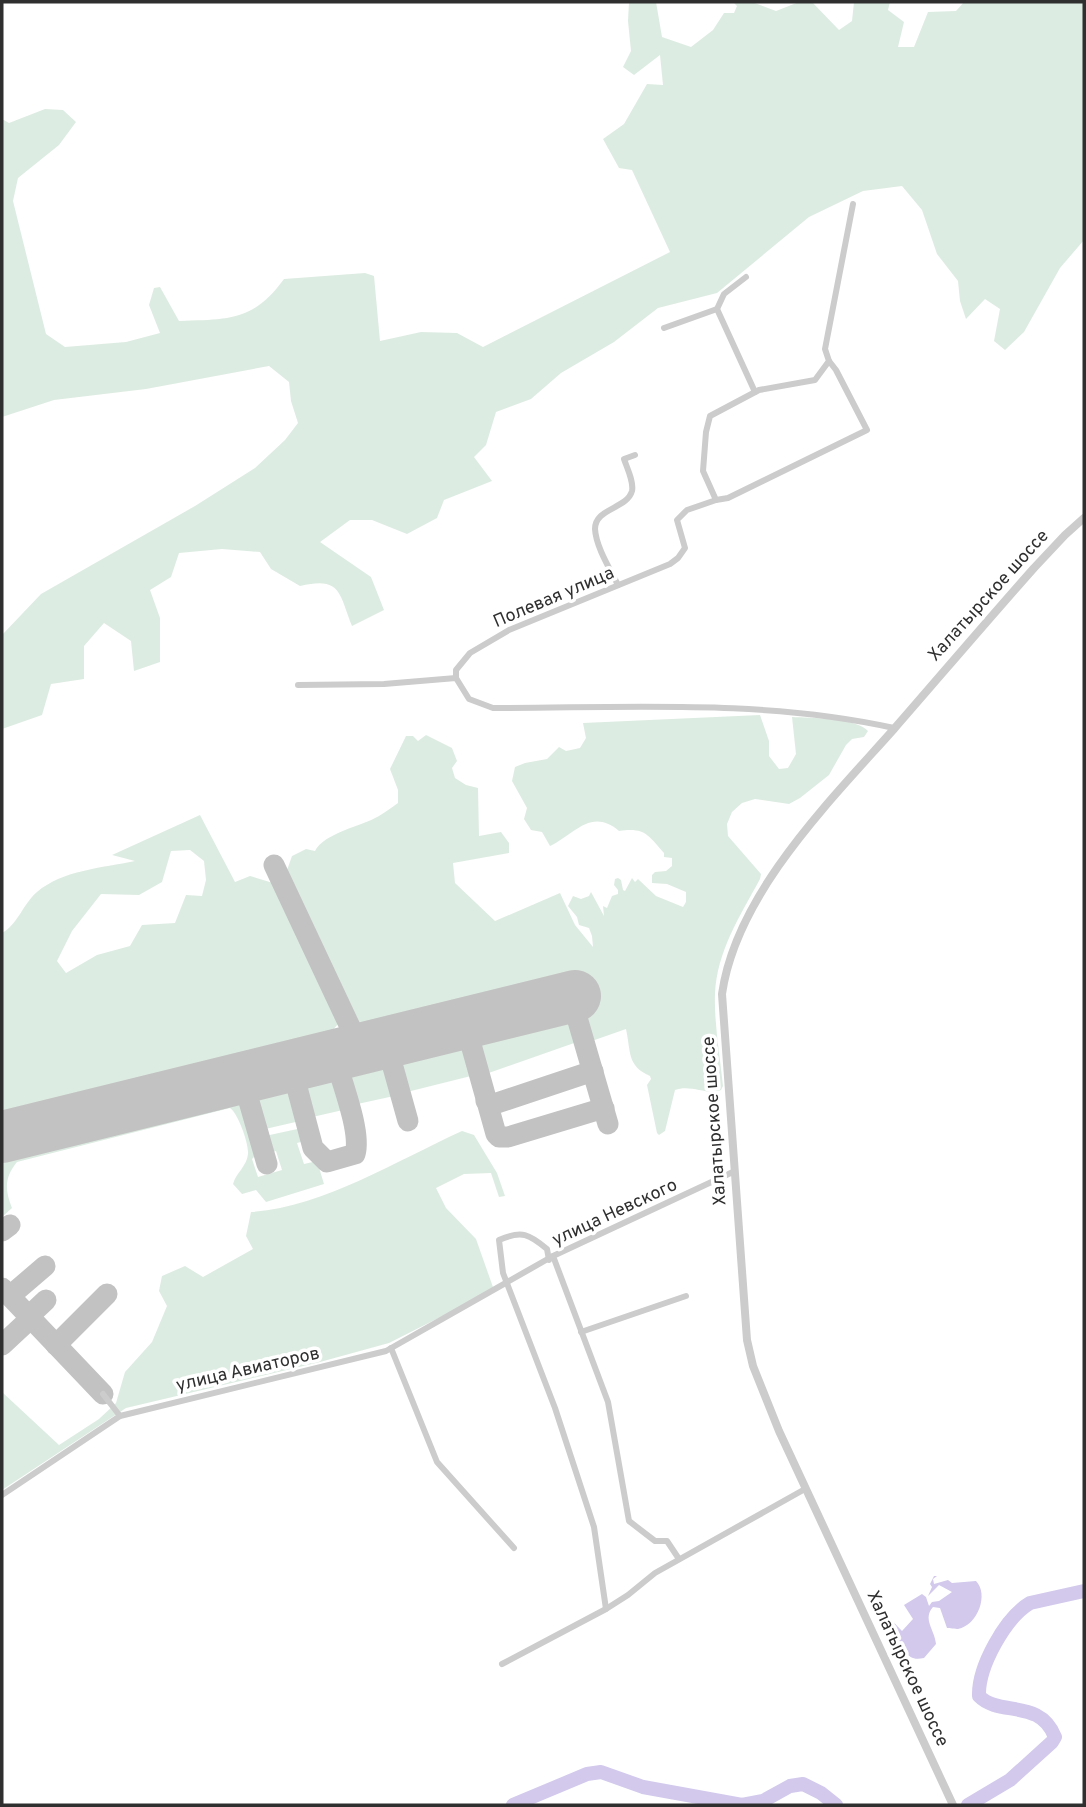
<svg xmlns="http://www.w3.org/2000/svg" width="1086" height="1807" font-family="Overpass,sans-serif">
<style>
.green{fill:#ddece2;fill-rule:evenodd}
.water{fill:#d2c9ec}
.lines{fill:none;stroke-linecap:round;stroke-linejoin:round}
.river{stroke:#d2c9ec;stroke-width:14}
.taxiway{stroke:#c2c2c2;stroke-width:21}
.runway{stroke:#c2c2c2;stroke-width:52}
.minor{stroke:#ccc;stroke-width:6}
.tertiary{stroke:#ccc;stroke-width:8}
.labels{text-anchor:middle;dominant-baseline:central;stroke-width:7;stroke-linejoin:round;paint-order:stroke}
.street-label{font-size:18px;fill:#2f2f2f;stroke:#fff}
</style>
<rect width="100%" height="100%" fill="#fff"/>
<!-- green -->
<g class="green">
<path d="M629,2H656L662,37L691,47L713,30L724,13H734L737,6L733,2H752L776,11L799,2H812L839,30L852,21L854,2H890L888,10L904,22L898,47H914L928,12L956,11L964,2H1084V240L1060,268L1024,332L1005,350L994,341L1000,309L985,299L966,319L960,301L958,281L937,254L922,210L902,186L863,191L809,217L717,293L658,308L614,342L561,373L531,399L496,412L486,445L474,457L492,481L444,500L437,518L407,534L372,520H350L320,542L371,577L384,610L352,626C339,593 341,576 300,586L271,569L260,552L222,549L179,553L171,577L150,590L160,618V662L134,671L131,641L104,623L84,646V679L51,684L42,715L2,729V635L41,594L195,506L255,468L285,440L298,423L291,401L289,382L269,366L146,389L54,400L2,417V119L9,123L45,109L63,110L76,122L59,145L18,178L13,201L46,334L65,347L126,342L160,333L149,305L154,288L160,287L179,321C228,319 253,322 284,279L365,273L374,276L380,341L421,332L457,333L483,347L670,252L632,170L619,168L603,139L624,124L647,84L663,85L660,55L634,75L623,67L631,51L628,21Z"/>
<path d="M760,715L769,741V756L779,769L788,768L796,754L792,717C811,718 857,718 868,731L864,737L852,739L846,745L829,775L800,798L789,804L755,799L742,803L732,812L727,824L728,836L761,874L760,879C740,916 717,951 715,994C714,1024 720,1056 723,1086L721,1090C708,1096 691,1084 675,1090L665,1131L659,1135L657,1133L647,1085L651,1079L650,1076C627,1066 631,1052 626,1029L589,1042L571,979L365,1030L352,1020L285,876L292,856L306,849L315,851C324,833 362,826 379,816C386,812 392,807 398,803V790L390,769L406,736H413L418,741L426,735L452,748L457,761L452,768L455,778L466,785L478,788L479,836L501,832L509,843V853L453,863L455,883L495,921L560,893L575,925L593,947L592,936L589,928L579,925L577,917L568,906L573,896L581,899L589,896L591,892L604,916L603,906L607,908L612,896L618,894V890L614,885L615,879L618,878L621,880L623,890L625,891L632,878L635,882L638,879L656,896L683,907L686,902V892L667,884L652,883V875L655,872L666,871L672,866V858L664,857V853C648,835 645,827 619,831C591,807 574,835 550,846L542,832L531,830L524,819L527,808L512,781L515,767L525,763L547,759L559,747L566,751L580,748L586,738L583,723Z"/>
<path d="M200,815L235,882L250,876L273,883L338,1015V1024L327,1037L2,1118V933C18,924 23,904 37,892C63,870 102,868 135,861L112,855ZM190,850L204,861L206,880L202,896L186,895L175,923L142,925L130,946L97,955L66,973L57,961L72,931L101,894L139,895L162,882L171,851Z"/>
<path d="M571,1015L577,1042L483,1075L474,1039Z"/>
<path d="M463,1042L471,1076L407,1092L399,1057Z"/>
<path d="M385,1061L394,1096L353,1105L345,1071Z"/>
<path d="M334,1073L343,1110L308,1118L300,1081Z"/>
<path d="M291,1083L300,1121L261,1130L252,1093Z"/>
<path d="M242,1096L258,1148V1153L252,1159L258,1177L282,1170L276,1151L269,1153L265,1136L302,1128L305,1141L297,1143L304,1164L317,1161L324,1184L266,1202L256,1190L242,1194L233,1184C236,1173 247,1166 248,1154C249,1144 238,1113 230,1108L17,1162C4,1178 5,1190 12,1208L2,1217V1156Z"/>
<path d="M462,1131L474,1135L497,1173L505,1196L499,1197L491,1173L464,1174L436,1188L446,1208L476,1239L494,1290L389,1343L320,1362L126,1408L2,1490V1392L59,1445L99,1419L116,1403L125,1372L152,1342L167,1306L159,1291L162,1276L185,1266L203,1277L253,1249L246,1236L251,1212C321,1208 398,1160 462,1131Z"/>
</g>
<!-- water -->
<path class="water" d="M934,1576H937L933,1579L934,1584L948,1580L952,1583L976,1581C989,1594 978,1625 958,1629C956,1629 949,1628 947,1628L940,1608L933,1607C922,1619 935,1630 936,1644L924,1658C907,1662 905,1650 898,1639L893,1638L890,1644C884,1631 873,1616 882,1603L885,1613L902,1631L913,1619L904,1605L922,1594L926,1597L929,1606L932,1602L939,1601L952,1592L939,1585L928,1596L932,1587L930,1584Z"/>
<g class="lines">
<!-- river -->
<g class="river">
<path d="M513,1805L587,1774L601,1772L643,1787L742,1805L763,1801L790,1786L803,1784L821,1793L836,1805"/>
<path d="M968,1805L1010,1780L1052,1742L1055,1737C1040,1698 999,1717 979,1696C978,1667 1005,1618 1030,1603L1084,1591"/>
</g>
<!-- taxiway -->
<g class="taxiway">
<path d="M274,865L360,1048"/>
<path d="M571,997L608,1124"/>
<path d="M465,1023L496,1134L499,1137H508L604,1108"/>
<path d="M386,1042L408,1121"/>
<path d="M291,1065L313,1148L327,1162L355,1154C362,1132 340,1078 334,1054"/>
<path d="M242,1077L267,1164"/>
<path d="M486,1101L494,1104L593,1071"/>
<path d="M2,1231L10,1225"/>
<path d="M2,1288L103,1394"/>
<path d="M10,1296L45,1266"/>
<path d="M29,1316L46,1300"/>
<path d="M2,1345L31,1318"/>
<path d="M56,1345L107,1294"/>
</g>
<!-- runway -->
<path class="runway" d="M2,1137L575,996"/>
<!-- minor -->
<g class="minor">
<path d="M717,309L724,294L746,277"/>
<path d="M664,328L717,309L755,392"/>
<path d="M716,500L728,498L867,430L836,370L829,361"/>
<path d="M618,585C610,569 596,547 595,529C595,508 627,509 632,491C634,482 627,468 624,459L635,455"/>
<path d="M456,678V670L470,653L509,630L670,564L678,558L685,548L677,520L687,510L716,500L703,471L706,432L710,416L759,390L815,380L829,361L825,349L853,204"/>
<path d="M298,685L384,684L456,678L469,699L493,708C627,708 763,699 894,728"/>
<path d="M553,1256L608,1402L629,1521L655,1541H667L679,1559"/>
<path d="M549,1260L547,1249C529,1234 522,1230 499,1240L503,1273L555,1408L594,1527L606,1609"/>
<path d="M581,1332L686,1296"/>
<path d="M391,1348L437,1462L514,1548"/>
<path d="M103,1394L120,1416"/>
<path d="M2,1495L120,1416L386,1351L553,1256L735,1171"/>
<path d="M502,1664L606,1609L628,1595L655,1573L805,1489"/>
</g>
<!-- tertiary -->
<path class="tertiary" d="M953,1805L779,1431L753,1366L747,1340L722,994C736,894 830,801 894,729C941,675 987,621 1034,568L1065,535L1084,518"/>
</g>
<g class="labels">
<!-- street labels -->
<g class="street-label">
<text transform="translate(989 596) rotate(-48)">Халатырское шоссе</text>
<text transform="translate(554 598) rotate(-23)">Полевая улица</text>
<text transform="translate(715 1121) rotate(-94)">Халатырское шоссе</text>
<text transform="translate(615 1213) rotate(-25)">улица Невского</text>
<text transform="translate(248 1370) rotate(-13)">улица Авиаторов</text>
<text transform="translate(907 1669) rotate(65)">Халатырское шоссе</text>
</g>
</g>
<!-- border -->
<rect width="1086" height="1807" fill="none" stroke="#2f2f2f" stroke-width="7"/>
</svg>
